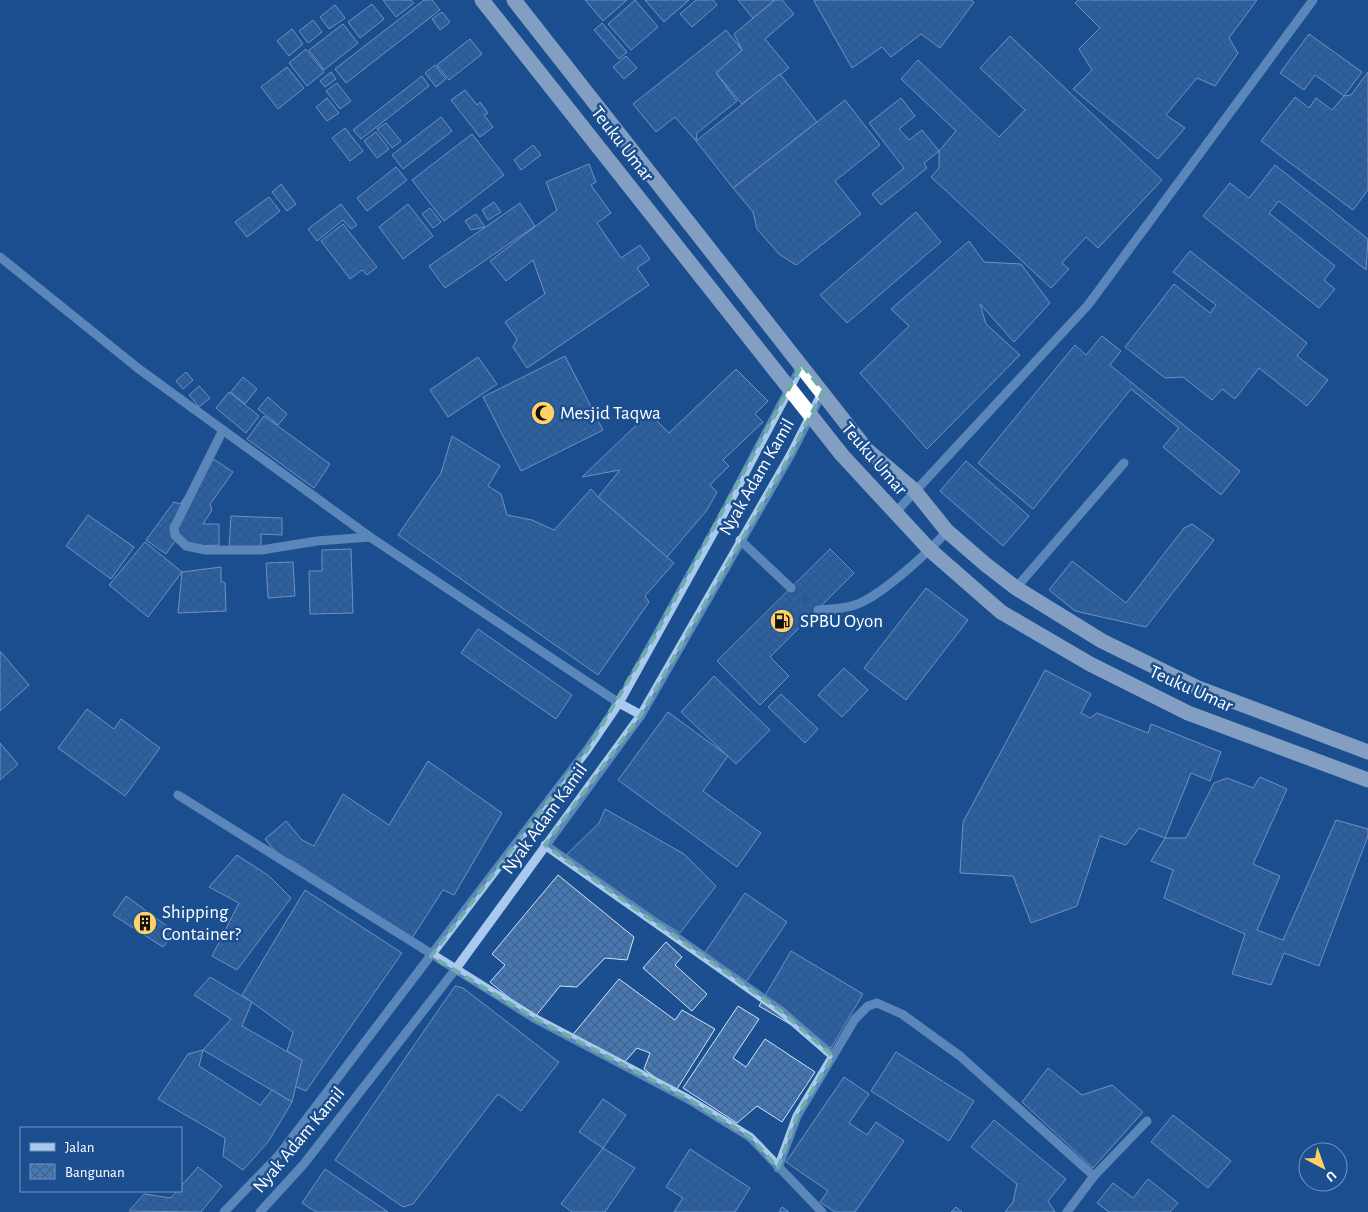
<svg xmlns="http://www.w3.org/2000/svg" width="1368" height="1212" font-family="'Alegreya Sans',sans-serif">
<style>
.building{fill:url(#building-cross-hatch);stroke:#cfe3fa}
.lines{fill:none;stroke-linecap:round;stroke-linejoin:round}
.minor-tunnel{stroke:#3d69a0;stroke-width:9;stroke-dasharray:9 4.5;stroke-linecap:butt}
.minor{stroke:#a9c9ee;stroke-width:9}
.highway{stroke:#fff;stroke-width:15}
.marked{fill:none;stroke:#6fada8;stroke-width:4;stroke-dasharray:10 6;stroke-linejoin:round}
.labels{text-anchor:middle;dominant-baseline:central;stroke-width:5;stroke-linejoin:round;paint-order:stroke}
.street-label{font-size:19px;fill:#fff;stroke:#1b4f8f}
.poi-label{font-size:19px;fill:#fff;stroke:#1b4f8f;text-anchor:start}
</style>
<defs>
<pattern id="building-cross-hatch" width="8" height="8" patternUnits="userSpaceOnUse" patternTransform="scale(1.25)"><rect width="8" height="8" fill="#4478b7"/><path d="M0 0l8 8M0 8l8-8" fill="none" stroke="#486282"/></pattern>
</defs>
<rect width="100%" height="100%" fill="#1b4f8f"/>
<!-- building -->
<g class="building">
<path d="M383,0H411L414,3L396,17Z"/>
<path d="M424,0H432L440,10L346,83L335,69Z"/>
<path d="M585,0H627L603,21Z"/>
<path d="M635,0L658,27L631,50L608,24Z"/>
<path d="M645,0H689L664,22Z"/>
<path d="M696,0H713L717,5L692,27L680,14Z"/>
<path d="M738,0H775L753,18Z"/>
<path d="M775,0H782L794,14L765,39L789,68L742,104L716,73L742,50L734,34Z"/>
<path d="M815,0H971L974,2L940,48L921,34L891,57L882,47L852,68L814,1Z"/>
<path d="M1078,0H1257L1229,38L1238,53L1215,86L1197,78L1166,115L1185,128L1158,159L1073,89L1092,70L1079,49L1100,28L1075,3Z"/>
<path d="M372,4L384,19L360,38L348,22Z"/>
<path d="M335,5L345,18L329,29L320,17Z"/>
<path d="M442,12L450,22L440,30L432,19Z"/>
<path d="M313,20L322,32L308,43L299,31Z"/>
<path d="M602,23L627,52L619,59L594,30Z"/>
<path d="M343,24L358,43L324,70L309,50Z"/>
<path d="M292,29L303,44L289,56L277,41Z"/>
<path d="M726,30L742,50L716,73L737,101L697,133L696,141L675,117L656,132L633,104Z"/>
<path d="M1309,34L1362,72L1344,96L1315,75L1304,90L1280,73Z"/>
<path d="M1010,36L1162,180L1098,248L1086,237L1062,263L1069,269L1051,288L931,177L939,168V151L956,131L901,79L918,60L999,137L1025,110L980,68Z"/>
<path d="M470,39L482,54L449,80L437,65Z"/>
<path d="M306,49L324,72L307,86L289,63Z"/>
<path d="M626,56L637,68L624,79L613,67Z"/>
<path d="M435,65L446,79L436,87L425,73Z"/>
<path d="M287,67L304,88L278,109L261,87Z"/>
<path d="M331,72L336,79L325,87L320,81Z"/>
<path d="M1368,72V190L1353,210L1261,141L1295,97L1309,108L1316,98L1332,110L1344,96L1351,95Z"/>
<path d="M780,74L817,122L733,188L696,141Z"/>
<path d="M422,76L429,86L361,139L353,130Z"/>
<path d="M337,83L351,101L340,109L326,91Z"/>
<path d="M465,90L477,105L480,102L488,113L484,115L493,127L480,137L451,100Z"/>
<path d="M327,98L339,113L327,121L316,107Z"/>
<path d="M901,98L915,116L899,129L909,140L922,130L939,151L924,163L927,168L881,205L872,194L904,168L869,123Z"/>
<path d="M845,100L880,145L835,181L861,214L796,265L779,254L757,229L753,212L733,188Z"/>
<path d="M441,117L452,131L403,169L392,155Z"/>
<path d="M386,123L401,141L392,148L377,129Z"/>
<path d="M345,128L363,151L350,161L332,138Z"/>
<path d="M376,132L389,149L377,158L364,141Z"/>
<path d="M472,134L504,175L444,221L412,180Z"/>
<path d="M533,145L541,155L521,170L514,160Z"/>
<path d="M589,164L596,182L591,185L611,213L597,223L621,258L640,245L650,259L637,268L649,285L527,368L513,347L517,339L505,322L545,294L533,260L506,281L490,261L557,210L546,182Z"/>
<path d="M1275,165L1368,239L1366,270L1279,201L1269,213L1335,266L1324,280L1335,289L1319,308L1203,216L1230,183L1249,198Z"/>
<path d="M396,167L407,180L367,211L357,198Z"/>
<path d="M281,184L296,204L287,211L272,192Z"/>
<path d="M269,197L280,211L247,237L235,222Z"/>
<path d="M494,202L501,212L488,220L482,210Z"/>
<path d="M520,203L535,226L445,288L429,266Z"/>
<path d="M341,204L357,225L351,229L343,220L317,241L308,229Z"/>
<path d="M408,204L433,236L403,259L379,227Z"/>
<path d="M430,208L441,222L433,228L422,214Z"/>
<path d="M916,212L941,242L847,323L820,295Z"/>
<path d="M476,214L485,227L471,230L465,221Z"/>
<path d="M343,224L377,267L367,275L362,270L350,279L321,241Z"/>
<path d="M969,241L984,262L1021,264L1050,303L1014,342L980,304L986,324L1020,355L927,449L860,373L909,326L891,309Z"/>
<path d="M1190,251L1307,343L1297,356L1328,380L1307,406L1259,368L1235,399L1222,389L1212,400L1183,377L1165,378L1125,347L1174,284L1210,313L1216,305L1173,272Z"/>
<path d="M1102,336L1121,351L1110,365L1240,471L1221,495L1163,447L1179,428L1131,389L1033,509L978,463L1075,345L1086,355Z"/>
<path d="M565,356L603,430L521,471L483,397Z"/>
<path d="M478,357L497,384L448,417L430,390Z"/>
<path d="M736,369L768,401L755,414L763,422L723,460L729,466L710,485L717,492L707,510L667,557L598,497L620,470L582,477L649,413L669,433Z"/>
<path d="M186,372L193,380L183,389L176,381Z"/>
<path d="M243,377L257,389L245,404L231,392Z"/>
<path d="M199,386L210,398L199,407L189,395Z"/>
<path d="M229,392L259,416L246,433L216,408Z"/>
<path d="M268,397L287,414L278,425L258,409Z"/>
<path d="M264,416L330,464L314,488L247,439Z"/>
<path d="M452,436L500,466L488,486L501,494L507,515L532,520L554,530L591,489L598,497L674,563L645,596L649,602L598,675L398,535L441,473Z"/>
<path d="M212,458L233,472L210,504L212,510L203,524H219V545L199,546L177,538L166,554L146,540L174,502L180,504Z"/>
<path d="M966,461L1029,516L1003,546L940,491Z"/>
<path d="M88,515L134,547L111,579L66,546Z"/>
<path d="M231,516L282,518V535L261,534V550L229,549Z"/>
<path d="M1192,524L1214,540L1146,627L1075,611L1049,590L1072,561L1126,603L1184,528Z"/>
<path d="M145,542L182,572L148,617L109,585Z"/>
<path d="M351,549L353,613L310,614L309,571H322V550Z"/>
<path d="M830,549L854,573L770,657L789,676L760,705L717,661Z"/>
<path d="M293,562L295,596L268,598L266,563Z"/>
<path d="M221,567V581L225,583L226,611L178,613L182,572Z"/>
<path d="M926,588L968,620L906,700L864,668Z"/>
<path d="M478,629L572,695L556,719L461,653Z"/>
<path d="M0,651L29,685L0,711Z"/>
<path d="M844,668L868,690L842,717L818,695Z"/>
<path d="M1045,670L1091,694L1081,713L1090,718L1097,713L1148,733L1151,724L1221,752L1210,781L1191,773L1165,838L1139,828L1126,845L1100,836L1077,906L1031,923L1013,876L960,873L963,822Z"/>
<path d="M714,676L770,730L736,764L681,712Z"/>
<path d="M781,694L818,729L805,743L768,707Z"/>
<path d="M87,709L114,729L121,719L160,748L125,796L58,748Z"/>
<path d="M668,712L728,756L703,791L761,833L737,867L618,780Z"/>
<path d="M0,743L18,764L0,780Z"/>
<path d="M428,761L502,813L454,895L443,890L412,938L291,860L279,856L265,839L286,821L302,840L314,846L343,794L389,825Z"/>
<path d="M1260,777L1287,789L1253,864L1280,876L1257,930L1283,940L1336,820L1368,829V836L1319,966L1284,953L1271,985L1232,974L1245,934L1164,898L1173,870L1151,861L1165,838H1186L1214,783L1227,778L1253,788Z"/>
<path d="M605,809L684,854L716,886L680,933L613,892L563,858L599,823Z"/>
<path d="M237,855L269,876L291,898L237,970L212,956L239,903L209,887Z"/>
<path d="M558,875L634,937L627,960L605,958L577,987L560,986L534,1018L490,982L505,965L492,954Z"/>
<path d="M305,890L402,953L306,1091L290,1084L302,1060L287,1051L293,1032L242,995Z"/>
<path d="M745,893L787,922L744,985L702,957Z"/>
<path d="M126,896L175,932L163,947L113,915Z"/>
<path d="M666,942L682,957L675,965L707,994L692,1011L643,968Z"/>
<path d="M791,951L863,994L831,1048L759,1006Z"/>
<path d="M210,977L252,1002L242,1026L302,1060L292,1102L203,1050L231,1019L194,995Z"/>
<path d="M619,979L675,1020L682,1010L715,1029L675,1092L644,1069L650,1053L637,1048L622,1065L570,1038Z"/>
<path d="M455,986L463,988L559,1062L521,1111L498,1094L413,1204L403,1207L335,1160Z"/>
<path d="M738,1006L759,1019L733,1058L746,1067L765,1039L815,1072L782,1122L757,1106L737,1123L683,1088Z"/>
<path d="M203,1050L199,1066L260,1105L272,1090L292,1102L268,1142L243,1170L223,1156L225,1138L158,1099L188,1054Z"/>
<path d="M896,1052L974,1101L949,1141L871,1091Z"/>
<path d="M1048,1068L1082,1095L1112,1085L1143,1112L1093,1168L1022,1102Z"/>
<path d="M844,1077L869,1094L849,1123L867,1135L876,1122L904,1141L855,1212H835L820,1202L828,1191L786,1162Z"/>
<path d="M603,1099L626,1115L603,1148L579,1132Z"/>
<path d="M1173,1115L1231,1161L1208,1188L1151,1142Z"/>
<path d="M994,1120L1066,1179L1048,1201L1055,1212H1005L1013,1202L1017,1184L971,1147Z"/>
<path d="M603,1148L635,1168L605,1212H572L561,1204Z"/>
<path d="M690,1149L750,1188L735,1212H674L683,1198L666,1187Z"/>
<path d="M198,1167L222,1186L201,1212L129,1211L144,1194L171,1198L177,1191H181V1186Z"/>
<path d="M325,1169L388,1212H316L302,1203Z"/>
<path d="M1148,1179L1178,1203L1170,1212H1109L1097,1203L1113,1183L1133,1198Z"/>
<path d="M782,1207L789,1212H779Z"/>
<path d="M956,1207L962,1212H951Z"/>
</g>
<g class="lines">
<!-- minor-tunnel -->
<path class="minor-tunnel" d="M791,588L818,610"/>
<!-- minor -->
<g class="minor">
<path d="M0,257L139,369L370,537"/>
<path d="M223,430L174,528L175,535L186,546L206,550H261L317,541L370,537L619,703L641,715"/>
<path d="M895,513L1088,305L1313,0"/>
<path d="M740,540L791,588"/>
<path d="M1016,588L1124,463"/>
<path d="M818,610C832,609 847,609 860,603C885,592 929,552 947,531"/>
<path d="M178,795L534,1018L688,1099L750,1137L822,1212"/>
<path d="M545,845L781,1011L833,1056"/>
<path d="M778,1168L797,1116L855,1019L868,1006L877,1003L902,1014L960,1056L1094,1176"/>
<path d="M224,1212L279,1155L587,750L619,703L716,528L802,365"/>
<path d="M260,1212L303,1165L455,970L641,715L791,454L823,391"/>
<path d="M1067,1212L1094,1176L1147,1121"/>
</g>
<!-- highway -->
<g class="highway">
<path d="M482,0L842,455L930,550L1001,612L1090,664L1188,713L1368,780"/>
<path d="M514,0L867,450L914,490L947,531L985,564L1016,588L1102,641L1198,688L1368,752"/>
</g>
</g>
<!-- marked area -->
<path d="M0 0H1368V1212H0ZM802,365L823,391L791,454L641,715L545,845L781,1011L833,1056L797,1116L778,1168L750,1137L688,1099L534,1018L431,956L587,750L654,637Z" fill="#1b4f8f" fill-opacity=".55" fill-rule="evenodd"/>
<path class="marked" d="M802,365L823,391L791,454L641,715L545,845L781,1011L833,1056L797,1116L778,1168L750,1137L688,1099L534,1018L431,956L587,750L654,637Z"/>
<!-- icons -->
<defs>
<g id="mosque-disc" transform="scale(1.25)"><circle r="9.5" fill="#ffd166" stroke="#1b4f8f"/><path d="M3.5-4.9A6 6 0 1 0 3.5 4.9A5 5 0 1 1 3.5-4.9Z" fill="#111"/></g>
<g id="fuel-disc" transform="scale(1.25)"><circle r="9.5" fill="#ffd166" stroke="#1b4f8f"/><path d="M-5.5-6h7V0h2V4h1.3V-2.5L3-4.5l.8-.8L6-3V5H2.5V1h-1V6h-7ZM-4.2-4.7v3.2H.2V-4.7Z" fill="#111"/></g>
<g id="building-disc" transform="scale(1.25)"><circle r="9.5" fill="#ffd166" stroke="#1b4f8f"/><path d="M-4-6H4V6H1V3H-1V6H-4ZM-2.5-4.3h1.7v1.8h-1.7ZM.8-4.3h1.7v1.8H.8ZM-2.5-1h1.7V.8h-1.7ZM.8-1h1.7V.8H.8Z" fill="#111"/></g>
</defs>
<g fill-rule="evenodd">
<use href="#mosque-disc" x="543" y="413"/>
<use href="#fuel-disc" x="782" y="621"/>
<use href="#building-disc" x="145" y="923"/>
</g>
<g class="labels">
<!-- street labels -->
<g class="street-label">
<text transform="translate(622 144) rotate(52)">Teuku Umar</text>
<text transform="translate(874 459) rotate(49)">Teuku Umar</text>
<text transform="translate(757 477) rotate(-60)">Nyak Adam Kamil</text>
<text transform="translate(1191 689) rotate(24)">Teuku Umar</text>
<text transform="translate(545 819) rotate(-54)">Nyak Adam Kamil</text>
<text transform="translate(299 1140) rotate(-50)">Nyak Adam Kamil</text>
</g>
<!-- poi labels -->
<g class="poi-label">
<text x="560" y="413">Mesjid Taqwa</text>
<text x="800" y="621">SPBU Oyon</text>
<text x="162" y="912">Shipping<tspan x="162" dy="22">Container?</tspan></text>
</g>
</g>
<!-- legend -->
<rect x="20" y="1127" width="162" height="65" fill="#1b4f8f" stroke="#7695bc"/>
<rect x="30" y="1143" width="25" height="8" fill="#a9c9ee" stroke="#7695bc"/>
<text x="65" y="1152" font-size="15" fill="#ffffff">Jalan</text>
<rect x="30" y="1164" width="25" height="15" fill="url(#building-cross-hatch)" stroke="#7695bc"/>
<text x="65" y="1177" font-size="15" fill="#ffffff">Bangunan</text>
<!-- north arrow -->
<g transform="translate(1323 1167) rotate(139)"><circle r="24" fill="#1b4f8f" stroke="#7695bc"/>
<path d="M0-4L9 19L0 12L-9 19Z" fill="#ffd166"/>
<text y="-8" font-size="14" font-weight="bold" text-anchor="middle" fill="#ffffff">U</text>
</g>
</svg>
